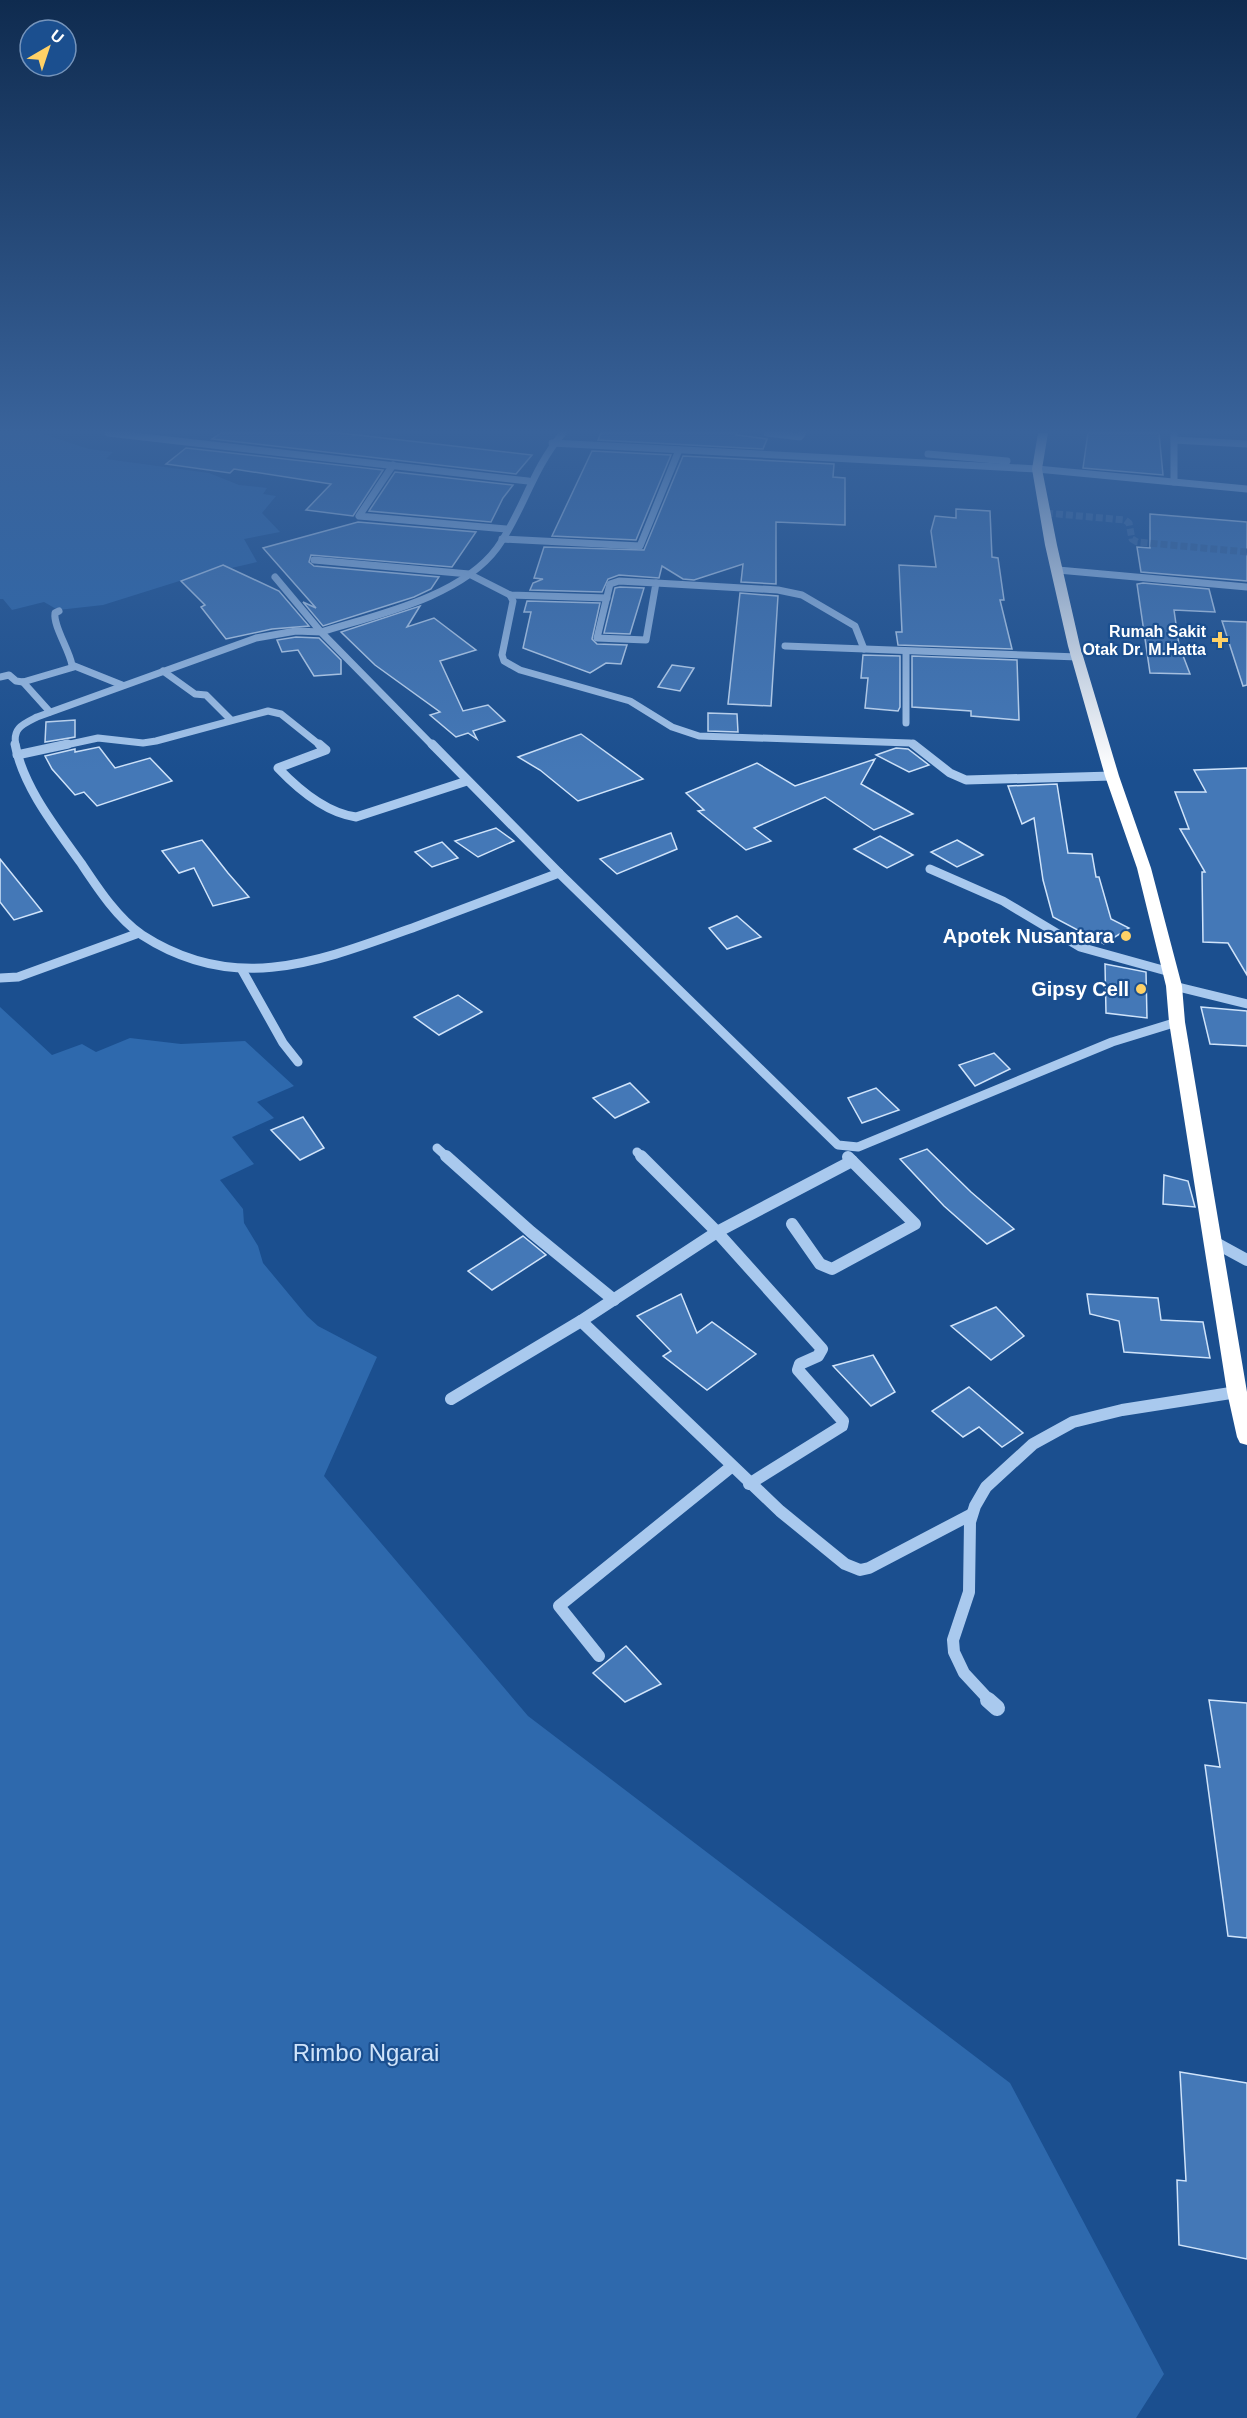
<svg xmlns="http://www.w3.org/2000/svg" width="1247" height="2418" font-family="Helvetica,sans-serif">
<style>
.green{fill:#2e69ad}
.building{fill:#4478b7;stroke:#cfe3fa;stroke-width:1.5}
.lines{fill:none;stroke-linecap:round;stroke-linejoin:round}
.minor-tunnel{stroke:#3d69a0;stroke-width:7;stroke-dasharray:7 3;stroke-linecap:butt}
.minor-far3{stroke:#a9c9ee;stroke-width:7}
.minor-far2{stroke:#a9c9ee;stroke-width:9}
.minor-far1{stroke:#a9c9ee;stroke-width:12}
.minor{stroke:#a9c9ee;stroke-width:16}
.highway{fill:#fff;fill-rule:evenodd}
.poi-dot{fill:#ffd166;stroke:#1b4f8f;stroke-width:2}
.labels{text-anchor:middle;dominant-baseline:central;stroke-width:4.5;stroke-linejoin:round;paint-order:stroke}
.far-poi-label{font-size:16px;font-weight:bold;fill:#fff;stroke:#1b4f8f;text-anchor:end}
.poi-label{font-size:20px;font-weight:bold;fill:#fff;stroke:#1b4f8f;text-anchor:end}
.near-park-label{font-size:24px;fill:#cfe3fa;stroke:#1b4f8f}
</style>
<rect width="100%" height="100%" fill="#1b4f8f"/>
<!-- green -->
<g class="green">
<path d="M0,433H40L89,449L113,452L106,459L209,473L239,485L267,488L263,494L276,496L262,513L280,532L244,539L257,562L189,578L103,605L58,610L44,602L12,610L3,599H0Z"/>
<path d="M0,1007L52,1055L82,1044L96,1052L130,1038L181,1044L245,1041L294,1086L257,1102L274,1118L232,1137L254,1164L220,1180L243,1209L244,1223L258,1246L263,1263L307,1316L318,1326L377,1357L324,1476L528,1716L1010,2083L1164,2374L1136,2418H0Z"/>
</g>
<!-- building -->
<g class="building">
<path d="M221,433H340L532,455L516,474L212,439Z"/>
<path d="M601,433H737L736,435L767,439L763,449L598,440Z"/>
<path d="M1088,433H1159L1163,475L1083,468Z"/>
<path d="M186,448L383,470L353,516L306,510L331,484L234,469L230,473L166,464Z"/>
<path d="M592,451L671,455L636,540L552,536Z"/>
<path d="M683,456L834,464L833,477L845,478V525L776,522V584L741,582L743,564L694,580L683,579L662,566L659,578L619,575L608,579L602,592L530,590L533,583L543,579L534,578L544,547L644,550Z"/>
<path d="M395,472L513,485L503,498L491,522L369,511Z"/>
<path d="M956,509L990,511L992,557L998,558L1004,600H1000L1012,649L898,645L896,632H902L899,565L936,567L931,531L935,516L956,518Z"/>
<path d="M1150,514L1247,522V581L1141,572L1137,547L1150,548Z"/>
<path d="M358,522L476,532L452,567L311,555L309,562L314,566L439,577L431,589L414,597L323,626L303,602L316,608L263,548Z"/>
<path d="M223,565L279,591L309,626L272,629L226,639L201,607L205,605L181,581Z"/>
<path d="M1143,583L1209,589L1215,612L1174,610L1179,645L1190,674L1150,673L1137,584Z"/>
<path d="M620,587L644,588L630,634L604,633L615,588Z"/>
<path d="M740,593L778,596L771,706L728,704Z"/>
<path d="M527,601L600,603L592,639L597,644L627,645L621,664L606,663L590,673L523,648L531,612H524Z"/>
<path d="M420,606L407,627L434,618L476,650L440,661L463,711L488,705L505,721L473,731L477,739L468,733L456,737L430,715L440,712L375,665L341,632Z"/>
<path d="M1222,621L1247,622V685L1243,686Z"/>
<path d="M296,637L319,638L341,660V674L314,676L298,650L282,652L277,640Z"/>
<path d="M863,655L900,656V707L898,711L865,708L868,678H861Z"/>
<path d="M912,656L1017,660L1019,720L971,716V711L912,707Z"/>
<path d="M672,665L694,668L680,691L658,687Z"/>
<path d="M708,713L737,714L738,732L708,731Z"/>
<path d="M75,720V737L45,742L46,722Z"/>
<path d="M581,734L643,779L578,801L540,770L518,757Z"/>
<path d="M99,747L115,768L150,758L172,781L97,806L84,792L75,795L52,769L45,756L75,749V752Z"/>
<path d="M896,748L908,749L929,765L909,772L876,755Z"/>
<path d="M875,759L861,784L913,814L874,830L825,797L754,828L771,841L746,850L698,811L704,810L686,793L757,763L795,786Z"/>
<path d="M1247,768V975L1228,943L1203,942L1202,872H1205L1180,829H1189L1175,792H1206L1194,770Z"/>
<path d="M1057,784L1068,853L1092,854L1096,877H1099L1111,919L1129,928L1104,944L1053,917L1043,880L1034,818L1022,824L1008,786Z"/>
<path d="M496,828L514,841L478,857L455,841Z"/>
<path d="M671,833L677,849L617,874L600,859Z"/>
<path d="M880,836L913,855L887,868L854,849Z"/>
<path d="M202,840L228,873L249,897L213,906L194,868L179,873L162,851Z"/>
<path d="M957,840L983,855L957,867L931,852Z"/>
<path d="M442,842L458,858L432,867L415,852Z"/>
<path d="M0,859L42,911L14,920L0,902Z"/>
<path d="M737,916L761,937L727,949L709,928Z"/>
<path d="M1105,964L1146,972L1147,1018L1106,1013Z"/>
<path d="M458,995L482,1012L439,1035L414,1017Z"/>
<path d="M1201,1007L1247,1011V1046L1210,1044Z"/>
<path d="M994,1053L1010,1069L975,1086L959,1065Z"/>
<path d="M630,1083L649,1102L615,1118L593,1098Z"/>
<path d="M876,1088L899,1110L862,1123L848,1098Z"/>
<path d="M303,1117L324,1148L300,1160L271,1130Z"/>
<path d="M927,1149L971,1192L1014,1229L987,1244L944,1206L900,1159Z"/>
<path d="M1164,1175L1188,1181L1195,1207L1163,1204Z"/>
<path d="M523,1236L546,1255L492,1290L468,1271Z"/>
<path d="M681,1294L697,1333L712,1322L756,1354L707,1390L663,1356L671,1351L637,1316Z"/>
<path d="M1087,1294L1158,1298L1161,1320L1203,1322L1210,1358L1124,1352L1119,1321L1090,1314Z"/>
<path d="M996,1307L1024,1336L991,1360L951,1326Z"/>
<path d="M873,1355L895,1392L871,1406L833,1366Z"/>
<path d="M969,1387L1023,1433L1002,1447L979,1427L963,1437L932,1411Z"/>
<path d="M626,1646L661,1684L625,1702L593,1673Z"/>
<path d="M1209,1700L1247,1703V1938L1228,1936L1205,1765L1220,1767Z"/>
<path d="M1180,2072L1247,2083V2259L1179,2245L1177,2180L1186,2181Z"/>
</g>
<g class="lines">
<!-- minor-tunnel -->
<path class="minor-tunnel" d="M1046,513L1125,520L1129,523L1132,539L1137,542L1247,552"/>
<!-- minor-far3 -->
<g class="minor-far3">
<path d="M108,433L528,481"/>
<path d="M767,433L800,437L803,433"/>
<path d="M1174,433V482"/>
<path d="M1174,440L1247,444"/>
<path d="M552,443L1037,469L1247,489"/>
<path d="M928,454L1007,461"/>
<path d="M393,465L359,516L506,529"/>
<path d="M502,539L640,546L679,450"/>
<path d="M314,560L469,574L510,595L607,598"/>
<path d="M1058,570L1247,587"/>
<path d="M275,577L321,632C376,615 461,597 497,548C523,512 532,469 563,433"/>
<path d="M619,581L656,583L646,640L597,638L610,584Z"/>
<path d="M656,583L778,590L802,595L855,626L864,649"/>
<path d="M510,595L513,601L502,655L504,661L520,670L630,701L672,727L699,736L910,743L916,746"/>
<path d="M59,611L55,613C53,626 69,649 72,665L122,685"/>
<path d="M785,646L1078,657"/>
<path d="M906,652V723"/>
<path d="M163,671L195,694L206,695L231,720"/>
<path d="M0,677L9,675L16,681L23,682L74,667"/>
<path d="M23,682L50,712"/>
<path d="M16,746C12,728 23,724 37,717L256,638L296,631L321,632L433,746"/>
<path d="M61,746L98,738L143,743L156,741L268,711L281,714L321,746"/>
</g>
<!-- minor-far2 -->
<g class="minor-far2">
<path d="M15,744C23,787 56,828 81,863C97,887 117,918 142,935C236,996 320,961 415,927C463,909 511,891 559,873"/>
<path d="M319,744L326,750L278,768C298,789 327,813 356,817L467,781"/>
<path d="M432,744L559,873"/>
<path d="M913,744L950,773L966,780L1112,776"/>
<path d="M17,755L68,744"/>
<path d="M930,869L1003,901L1080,947L1170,972"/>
<path d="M559,873L838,1145L858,1147L1112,1042L1177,1022"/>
<path d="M242,970L283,1043L298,1062"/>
<path d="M0,978L18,977L139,933"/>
<path d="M1174,986L1247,1004"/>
<path d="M437,1148L448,1158"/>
<path d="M637,1152L643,1158"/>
</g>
<!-- minor-far1 -->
<g class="minor-far1">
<path d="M446,1156L531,1232L614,1300"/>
<path d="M641,1156L717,1232L822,1349L818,1356L800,1364L798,1370L843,1421L842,1426L749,1484"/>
<path d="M852,1161L717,1232L581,1321L780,1511L845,1564L860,1570L869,1568L972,1514"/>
<path d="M792,1224L820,1264L832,1269L915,1224L848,1157"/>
<path d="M1214,1242L1247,1260"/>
<path d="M451,1399L581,1321"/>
<path d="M599,1656L559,1606L731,1467"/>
<path d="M990,1701L964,1673L954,1652L953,1640L969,1592L970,1522L975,1506L986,1487L1033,1444L1073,1422L1122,1410L1237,1392"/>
</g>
<!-- minor -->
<path class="minor" d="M988,1700L997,1708"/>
<!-- highway -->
<path class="highway" d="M1038,433H1048L1042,469L1057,545L1080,646L1119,776L1151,868L1182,986L1185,1022L1247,1392V1445L1240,1443L1237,1437L1227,1392L1169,1022L1166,986L1137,868L1105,776L1068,646L1045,545L1032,469Z"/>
</g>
<!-- sky -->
<linearGradient id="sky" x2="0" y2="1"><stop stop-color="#0f2b4f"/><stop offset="0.56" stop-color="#39639b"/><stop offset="1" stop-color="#39639b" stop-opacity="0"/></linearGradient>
<rect width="1247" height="771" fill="url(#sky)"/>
<!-- markers -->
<g class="poi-dot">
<path d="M1217 631h6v6h6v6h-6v6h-6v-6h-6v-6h6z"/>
<circle cx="1126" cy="936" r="6"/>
<circle cx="1141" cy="989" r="6"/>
</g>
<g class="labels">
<!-- far-poi labels -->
<g class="far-poi-label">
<text x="1206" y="631">Rumah Sakit<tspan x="1206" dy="18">Otak Dr. M.Hatta</tspan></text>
</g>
<!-- poi labels -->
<g class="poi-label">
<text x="1114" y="936">Apotek Nusantara</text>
<text x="1129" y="989">Gipsy Cell</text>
</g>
<!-- near-park labels -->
<g class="near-park-label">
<text x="366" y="2052">Rimbo Ngarai</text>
</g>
</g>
<!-- north arrow -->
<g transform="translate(48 48) rotate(39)"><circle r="28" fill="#1b4f8f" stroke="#7695bc" stroke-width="1.5"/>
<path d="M0-4.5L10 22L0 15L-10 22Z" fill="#ffd166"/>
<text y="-9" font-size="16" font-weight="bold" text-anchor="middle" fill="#ffffff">U</text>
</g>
</svg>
